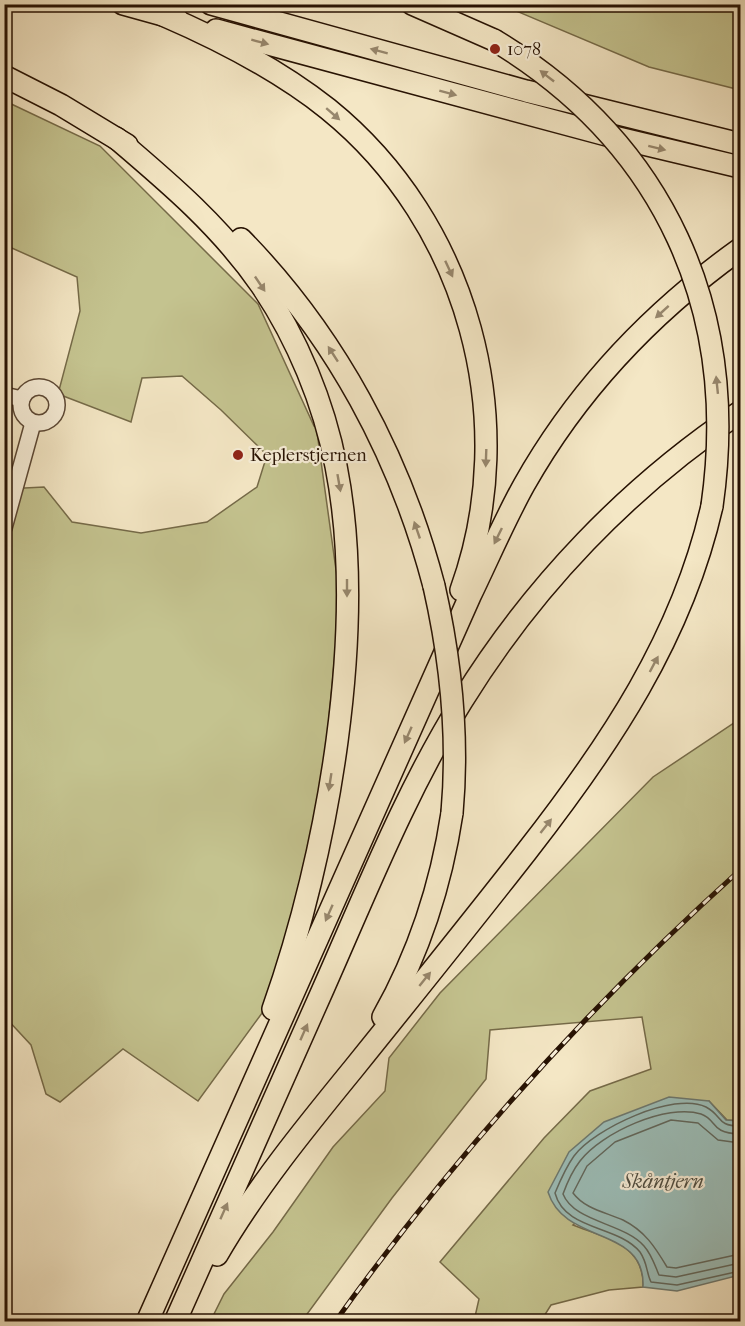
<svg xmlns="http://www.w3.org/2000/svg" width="745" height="1326" font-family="'IM FELL French Canon',serif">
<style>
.green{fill:#c4c38f;stroke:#756a48;stroke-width:1.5}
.water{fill:#9cbfba;stroke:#6d7970;stroke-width:1.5}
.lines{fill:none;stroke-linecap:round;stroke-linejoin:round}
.shore{stroke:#61685e;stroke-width:1.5}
.minor-casing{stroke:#5a4633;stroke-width:18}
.highway-casing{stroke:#261102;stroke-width:24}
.minor{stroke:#f8efd9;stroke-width:15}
.highway{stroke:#f4e7c5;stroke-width:21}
.rail-casing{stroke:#261102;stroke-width:5}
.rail{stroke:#f8efd9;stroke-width:3;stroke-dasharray:9;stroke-linecap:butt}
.highway-bridge-casing{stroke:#261102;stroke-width:24;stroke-linecap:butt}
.highway-bridge{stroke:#f4e7c5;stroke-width:21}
.oneway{fill:#97876d}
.poi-dot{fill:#8f2418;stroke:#f8efd9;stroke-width:2}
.labels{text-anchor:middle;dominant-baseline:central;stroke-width:4.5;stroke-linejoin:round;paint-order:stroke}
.poi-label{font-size:18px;fill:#261102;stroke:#f8efd9;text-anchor:start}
.water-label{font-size:20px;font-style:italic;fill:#4f4e42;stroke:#f8efd9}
</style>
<rect width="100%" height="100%" fill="#f4e7c5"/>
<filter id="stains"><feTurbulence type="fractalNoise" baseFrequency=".00333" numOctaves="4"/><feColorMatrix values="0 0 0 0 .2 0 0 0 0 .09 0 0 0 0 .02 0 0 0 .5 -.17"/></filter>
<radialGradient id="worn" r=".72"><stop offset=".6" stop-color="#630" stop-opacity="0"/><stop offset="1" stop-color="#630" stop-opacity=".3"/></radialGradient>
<!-- green -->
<g class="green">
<path d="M502,5H740V90L649,67Z"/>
<path d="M5,101L100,146L258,304L314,426L316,425L340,599L321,805L273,998L198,1101L123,1049L60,1102L46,1094L31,1045L5,1017V489L44,487L72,522L141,533L207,522L257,487L267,455L221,410L182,376L142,378L131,422L58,394L80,311L77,277L5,245Z"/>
<path d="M740,719V1121L727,1120L709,1101L573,1225C606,1238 645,1245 643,1287L609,1290L551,1305L541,1321H474L479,1299L440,1262L544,1138L590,1091L651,1069L642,1017L490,1030L486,1079L392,1198L302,1321L210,1322L224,1294L273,1232L333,1147L385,1091L389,1058L440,993L653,777Z"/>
</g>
<!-- water -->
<path class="water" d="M669,1097L709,1101L726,1120L740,1121V1275L677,1291L643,1287C646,1225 565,1246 548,1192L569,1152L604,1122Z"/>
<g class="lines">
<!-- shore -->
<g class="shore">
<path d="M740,1126C716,1126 723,1116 706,1107C674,1091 594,1129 574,1156C566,1167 560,1181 555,1193C565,1231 618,1225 640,1252C648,1264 646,1272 651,1282L677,1285L740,1271"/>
<path d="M740,1134C709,1133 718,1120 701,1114C667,1103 601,1133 580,1161C573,1170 567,1183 563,1194C574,1222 624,1223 644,1246C652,1255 655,1266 659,1275L676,1277L740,1263"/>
<path d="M740,1143L718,1140L698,1123L671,1120L615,1142L587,1166L573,1193C585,1209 605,1212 623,1220C645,1231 655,1247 667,1267L676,1268L740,1254"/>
</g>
<!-- minor casing -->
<g class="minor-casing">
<g id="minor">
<circle cx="39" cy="405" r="18"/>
<path d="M4,395L22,399"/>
<path d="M4,528L33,423"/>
</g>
</g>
<!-- highway casing -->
<g class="highway-casing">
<g id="highway">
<path d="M123,4L177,19"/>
<path d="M211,4L526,91L740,144"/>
<path d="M412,4L494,40"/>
<path d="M163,15C221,40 279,70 328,109C469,223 522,421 461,590"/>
<path d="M216,30L614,137L740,167"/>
<path d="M4,76L61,105L127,145"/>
<path d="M116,138C169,183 221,227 261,285C297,338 324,403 336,466C368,627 328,855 273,1009"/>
<path d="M241,239C335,335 400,456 434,586"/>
<path d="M383,1017C419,953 441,886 452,813"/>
<path d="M217,1255C256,1188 305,1128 354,1068C412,996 470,924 527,851C609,746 682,638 712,506"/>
<path d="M147,1322L470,596C488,559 504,521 524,485C577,391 652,312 740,249"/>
<path d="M175,1322C225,1210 274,1098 324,987C367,890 406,791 462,701C533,586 628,487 740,412"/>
</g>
</g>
<!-- minor -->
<use href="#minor" class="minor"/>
<!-- highway -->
<use href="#highway" class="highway"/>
<!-- rail casing -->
<g class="rail-casing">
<path id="rail" d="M335,1322C453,1157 590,1005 740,870"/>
</g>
<!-- rail -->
<use href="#rail" class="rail"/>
<!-- highway-bridge casing -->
<g class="highway-bridge-casing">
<g id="highway-bridge">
<path d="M494,40C665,143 740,310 712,506"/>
<path d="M434,586C451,661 459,736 452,813"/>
</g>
</g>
<!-- highway-bridge -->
<use href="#highway-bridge" class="highway-bridge"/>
</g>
<!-- one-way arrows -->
<defs><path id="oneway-solid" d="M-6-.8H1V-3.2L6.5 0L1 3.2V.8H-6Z" transform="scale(1.5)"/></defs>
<g class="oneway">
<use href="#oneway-solid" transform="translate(260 42) rotate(15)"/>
<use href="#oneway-solid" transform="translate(379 51) rotate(-165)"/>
<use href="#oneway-solid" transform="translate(547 76) rotate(-142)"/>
<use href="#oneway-solid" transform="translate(448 93) rotate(15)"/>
<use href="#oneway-solid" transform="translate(333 114) rotate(41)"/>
<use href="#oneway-solid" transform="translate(657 148) rotate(14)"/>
<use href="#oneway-solid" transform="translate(449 269) rotate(65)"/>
<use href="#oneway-solid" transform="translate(260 284) rotate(56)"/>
<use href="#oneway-solid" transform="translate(662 312) rotate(138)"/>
<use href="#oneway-solid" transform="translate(333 354) rotate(-123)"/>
<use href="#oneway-solid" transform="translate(717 385) rotate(-96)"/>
<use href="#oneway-solid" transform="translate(486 458) rotate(92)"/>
<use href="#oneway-solid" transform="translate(339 483) rotate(80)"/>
<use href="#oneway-solid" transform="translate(417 530) rotate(-109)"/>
<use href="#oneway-solid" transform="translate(498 536) rotate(116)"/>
<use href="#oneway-solid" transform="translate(347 588) rotate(90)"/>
<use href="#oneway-solid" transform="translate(654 664) rotate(-62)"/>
<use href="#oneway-solid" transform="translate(408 735) rotate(114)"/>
<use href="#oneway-solid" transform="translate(330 782) rotate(99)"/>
<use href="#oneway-solid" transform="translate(546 826) rotate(-52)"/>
<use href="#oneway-solid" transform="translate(329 913) rotate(114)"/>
<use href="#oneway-solid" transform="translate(425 979) rotate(-51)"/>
<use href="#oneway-solid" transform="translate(304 1032) rotate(-66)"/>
<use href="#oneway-solid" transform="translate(224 1211) rotate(-66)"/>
</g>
<!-- markers -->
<g class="poi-dot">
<circle cx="495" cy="49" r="6"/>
<circle cx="238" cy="455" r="6"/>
</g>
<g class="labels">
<!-- poi labels -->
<g class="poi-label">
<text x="507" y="49">1078</text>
<text x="250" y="455">Keplerstjernen</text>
</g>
<!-- water labels -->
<g class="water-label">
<text x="663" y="1181">Skåntjern</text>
</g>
</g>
<!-- margin -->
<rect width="745" height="1326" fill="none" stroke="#f4e7c5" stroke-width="24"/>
<rect x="6" y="6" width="733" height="1314" fill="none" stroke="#261102" stroke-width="3"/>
<rect x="12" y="12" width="721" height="1302" fill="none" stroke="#261102" stroke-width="1.5"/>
<rect width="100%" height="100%" filter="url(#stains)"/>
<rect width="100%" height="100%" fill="url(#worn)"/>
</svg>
